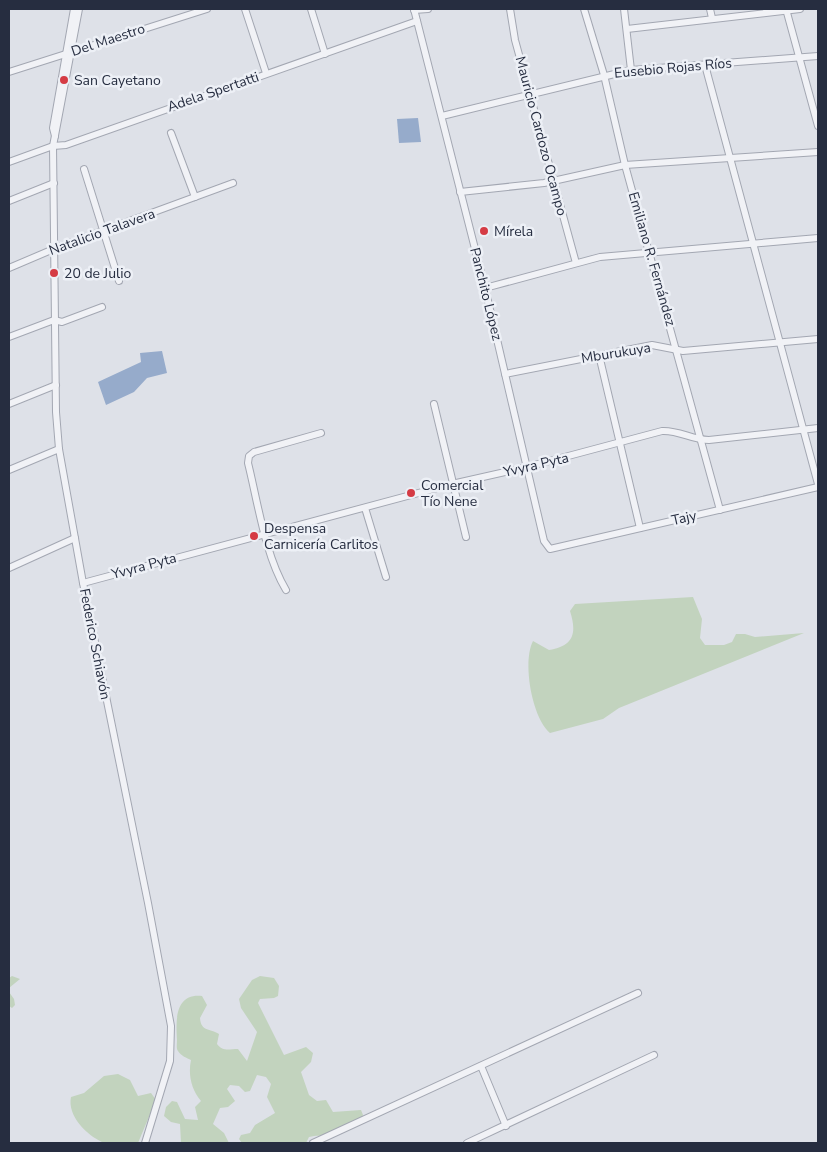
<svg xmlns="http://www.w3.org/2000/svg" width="827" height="1152" font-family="'Nunito Sans',sans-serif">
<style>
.green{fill:#c2d3be}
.water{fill:#96abcb}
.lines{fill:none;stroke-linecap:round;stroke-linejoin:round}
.street-casing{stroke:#a3a7b2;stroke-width:8}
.street{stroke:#f1f2f6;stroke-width:6}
.poi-dot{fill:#d53b44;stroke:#edf0f6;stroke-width:2}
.labels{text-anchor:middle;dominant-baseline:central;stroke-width:5;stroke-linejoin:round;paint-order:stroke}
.street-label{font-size:14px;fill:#262d40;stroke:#edf0f6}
.poi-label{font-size:14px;fill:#262d40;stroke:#edf0f6;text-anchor:start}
</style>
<rect width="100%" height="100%" fill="#dee1e8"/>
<!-- green -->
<g class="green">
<path d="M693,597L702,619L700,638L705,645H724L732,642L736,634H745L755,637L804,633L619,708L603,719L550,733C532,718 522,662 533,641L549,650C574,646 577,633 570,611L575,604Z"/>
<path d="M12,976L20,979L9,988V992L14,999L15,1005L12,1008L9,1006V978Z"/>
<path d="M260,976L274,978L279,986L278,996L274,998L260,999L258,1003L284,1055L306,1047L313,1053L311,1062L301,1072L309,1095L317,1101L326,1100L333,1112L361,1110L363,1115C359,1124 340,1135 329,1136C322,1136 316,1135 309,1137L306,1143H242L239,1139L241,1135L250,1133L255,1125L275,1113L267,1097L271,1084L266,1077L257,1075L250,1091L245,1092L239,1086L230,1085L227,1089L235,1101L228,1107L220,1108L213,1124L224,1133L229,1143H181L180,1124L171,1122L164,1116L166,1107L172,1101L177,1102L185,1119L198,1120L195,1107L201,1101C191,1089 188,1074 191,1060C187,1058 181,1056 178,1051C176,1048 177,1044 177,1040C176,1022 174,993 202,996L207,1005L200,1018C201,1032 210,1028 219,1034L217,1044C223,1052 229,1049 238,1049L247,1061L257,1032L241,1008L239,999L252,980Z"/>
<path d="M118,1074L130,1080L138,1096L151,1093L156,1100L138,1143C128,1143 111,1146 102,1142C87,1135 67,1116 71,1097L84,1093L104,1076Z"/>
</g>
<!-- water -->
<g class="water">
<path d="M418,118L421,142L399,143L397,119Z"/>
<path d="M162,351L167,373L147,378L134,392L106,405L98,382L141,362L140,353Z"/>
</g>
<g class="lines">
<!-- street casing -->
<g class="street-casing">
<g id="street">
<path d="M79,9L53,146L56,412L59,449L83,583L148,903L171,1026L170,1061L145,1143"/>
<path d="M245,9L266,73"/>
<path d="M311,9L325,54"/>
<path d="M414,9L485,288L544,541L550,549L818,487"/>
<path d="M510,9L515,40L576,263"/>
<path d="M584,9L604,75L625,165L720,510"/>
<path d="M624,9L631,70"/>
<path d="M710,9L712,18"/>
<path d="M786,9L818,126"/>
<path d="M414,10L428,9"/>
<path d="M627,29L800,9"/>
<path d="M705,65L818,484"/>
<path d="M9,72L207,9"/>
<path d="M442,116L631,70L818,56"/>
<path d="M171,133L195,197"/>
<path d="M55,136L53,128L74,9"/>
<path d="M9,162L53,146L66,145L417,21"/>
<path d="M84,169L119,281"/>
<path d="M460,192L544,183L625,165L818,152"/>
<path d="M9,201L54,183"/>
<path d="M9,268L56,248L233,183"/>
<path d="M485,288L600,257L818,238"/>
<path d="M9,337L54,320L62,322L102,307"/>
<path d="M599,355L640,528"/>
<path d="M505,374L652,345L683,351L818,339"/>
<path d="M9,404L56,385"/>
<path d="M434,404L466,537"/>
<path d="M9,470L59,449"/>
<path d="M365,508L386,577"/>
<path d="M9,568L75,538"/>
<path d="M83,583L452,484L527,467L662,431C679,430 692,440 709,440L818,428"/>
<path d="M286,590C265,555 258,503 248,463L249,456L254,452L321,433"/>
<path d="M481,1066L506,1126"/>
<path d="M313,1143L638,993"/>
<path d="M467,1143L654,1055"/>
</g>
</g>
<!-- street -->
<use href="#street" class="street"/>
</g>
<!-- markers -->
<g class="poi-dot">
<circle cx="64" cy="80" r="5"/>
<circle cx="484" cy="231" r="5"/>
<circle cx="54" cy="273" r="5"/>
<circle cx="411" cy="493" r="5"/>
<circle cx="254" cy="536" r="5"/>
</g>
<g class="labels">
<!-- street labels -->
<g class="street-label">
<text transform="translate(108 40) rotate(-18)">Del Maestro</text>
<text transform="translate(673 68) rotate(-5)">Eusebio Rojas Ríos</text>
<text transform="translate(213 92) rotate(-19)">Adela Spertatti</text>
<text transform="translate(541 136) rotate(75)">Mauricio Cardozo Ocampo</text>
<text transform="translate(102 232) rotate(-20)">Natalicio Talavera</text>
<text transform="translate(652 259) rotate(74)">Emiliano R. Fernández</text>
<text transform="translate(486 294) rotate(76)">Panchito López</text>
<text transform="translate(616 353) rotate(-9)">Mburukuya</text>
<text transform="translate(536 465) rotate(-13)">Yvyra Pyta</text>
<text transform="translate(684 518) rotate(-13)">Tajy</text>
<text transform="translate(144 566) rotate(-15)">Yvyra Pyta</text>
<text transform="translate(95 644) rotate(79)">Federico Schiavón</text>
</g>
<!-- poi labels -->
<g class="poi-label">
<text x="74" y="80">San Cayetano</text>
<text x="494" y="231">Mírela</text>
<text x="64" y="273">20 de Julio</text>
<text x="421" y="485">Comercial<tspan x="421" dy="16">Tío Nene</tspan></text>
<text x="264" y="528">Despensa<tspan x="264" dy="16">Carnicería Carlitos</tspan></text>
</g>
</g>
<!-- border -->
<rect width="827" height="1152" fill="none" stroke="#262d40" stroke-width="20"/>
</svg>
